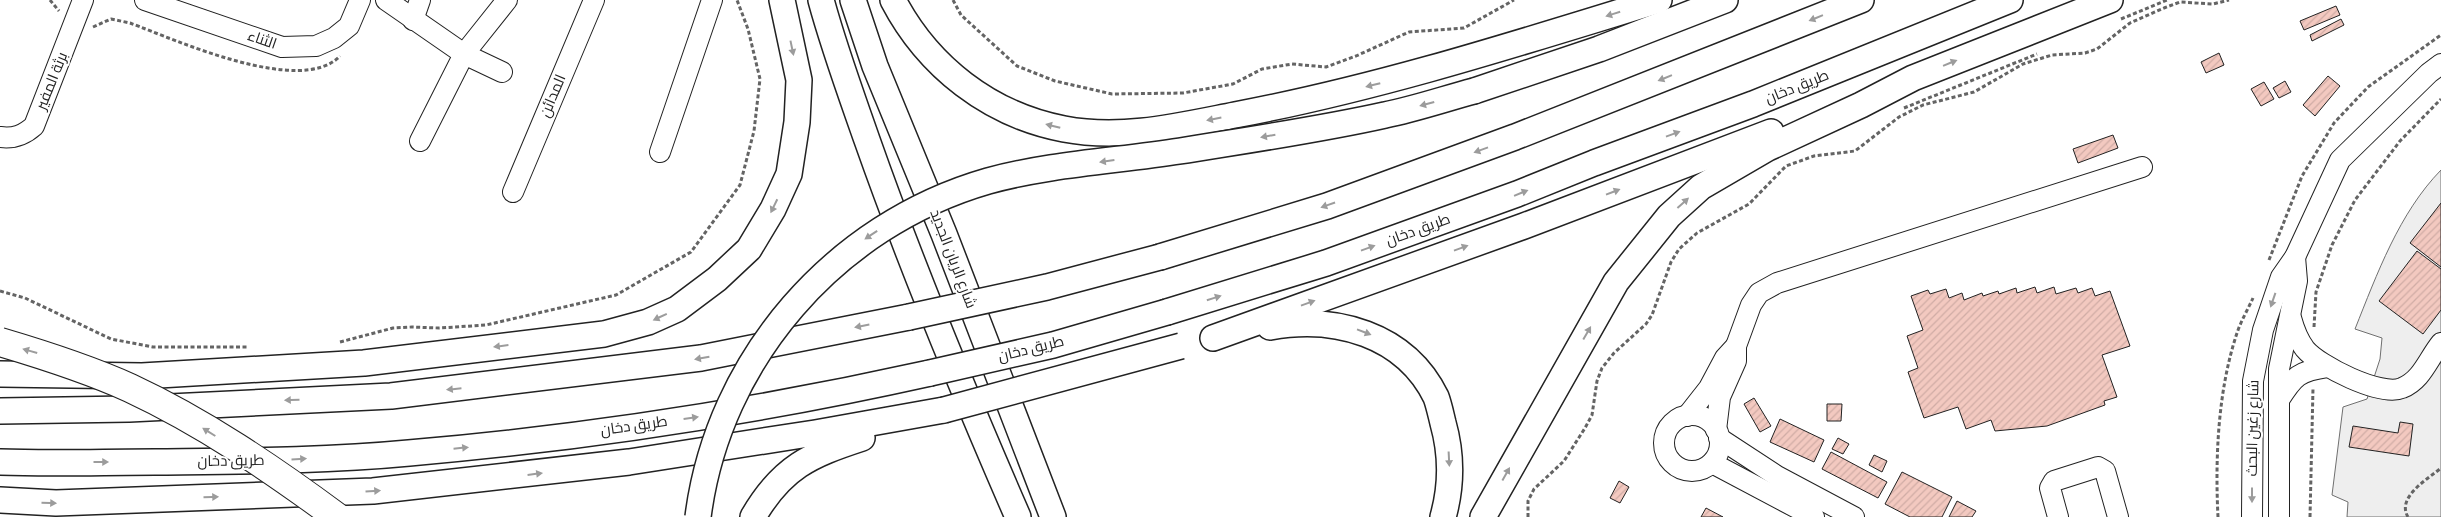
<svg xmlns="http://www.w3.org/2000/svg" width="2441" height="517" font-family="'Source Sans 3',Cairo,sans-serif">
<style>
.green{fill:#eee;stroke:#6f6f6f}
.building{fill:url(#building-hatch);stroke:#222}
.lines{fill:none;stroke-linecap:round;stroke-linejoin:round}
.minor-casing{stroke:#222;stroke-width:22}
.major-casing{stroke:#222;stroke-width:28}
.path{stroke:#646464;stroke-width:3;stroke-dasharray:4 2.5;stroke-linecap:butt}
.minor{stroke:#fff;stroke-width:20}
.major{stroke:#fff;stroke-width:25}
.major-bridge-casing{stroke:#222;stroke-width:28;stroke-linecap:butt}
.highway-bridge-casing{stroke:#222;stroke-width:30;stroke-linecap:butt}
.major-bridge{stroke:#fff;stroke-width:25}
.highway-bridge{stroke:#fff;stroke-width:28}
.oneway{fill:#9c9c9c}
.labels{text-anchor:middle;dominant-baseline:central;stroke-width:4;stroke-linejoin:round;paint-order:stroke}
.street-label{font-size:15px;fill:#222;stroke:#fff}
</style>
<defs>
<pattern id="building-hatch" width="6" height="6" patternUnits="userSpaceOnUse" patternTransform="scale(1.25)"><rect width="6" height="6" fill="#f3c9c0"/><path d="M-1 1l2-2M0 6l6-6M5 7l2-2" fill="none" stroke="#d0aca5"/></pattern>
</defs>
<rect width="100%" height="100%" fill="#fff"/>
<!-- green -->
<path class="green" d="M2441,170V517H2347L2348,502L2332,495L2343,407L2367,399L2380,359L2382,338L2355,329C2377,274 2399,213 2441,170Z"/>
<!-- building -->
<g class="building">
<path d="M2336,6L2340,15L2304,30L2300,21Z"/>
<path d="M2341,19L2344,25L2312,41L2310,35Z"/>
<path d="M2219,53L2224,65L2206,73L2201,62Z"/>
<path d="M2328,76L2340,86L2315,116L2303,105Z"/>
<path d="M2285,81L2291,92L2279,98L2273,88Z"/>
<path d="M2264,82L2274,99L2261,106L2251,89Z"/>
<path d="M2113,135L2118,148L2078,163L2073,149Z"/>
<path d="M2441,203V267L2410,243Z"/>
<path d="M2417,251L2441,269V310L2423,334L2379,301Z"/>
<path d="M2035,287L2037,293L2054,287L2056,294L2076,288L2078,293L2092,288L2095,296L2110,291L2130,346L2102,355L2117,397L2104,401L2105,405L2047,426L1995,431L1991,420L1966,429L1958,407L1924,418L1908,372L1918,368L1907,336L1923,330L1911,296L1928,290L1930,294L1946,289L1949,298L1962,293L1964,300L1982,293L1983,296L1998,291L1999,294L2016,288L2017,293Z"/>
<path d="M1754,398L1771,426L1760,432L1744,404Z"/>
<path d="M1827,404H1842L1841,421H1827Z"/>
<path d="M1780,419L1824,440L1814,462L1770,442Z"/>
<path d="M2400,422L2413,424L2409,456L2349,447L2353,426L2398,433Z"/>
<path d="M1838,438L1849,444L1843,454L1832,449Z"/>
<path d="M1831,452L1887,482L1878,498L1822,469Z"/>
<path d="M1874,455L1887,461L1882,472L1869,465Z"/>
<path d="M1902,472L1952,497L1942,517H1910L1885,504Z"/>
<path d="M1619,481L1629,487L1620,503L1610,498Z"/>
<path d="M1957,501L1976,511L1972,517H1949Z"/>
<path d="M1706,508L1723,517H1701Z"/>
</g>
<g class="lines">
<!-- minor casing -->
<g class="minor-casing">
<g id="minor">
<path d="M145,0L282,47L316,46L334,38L349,26L360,0"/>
<path d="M386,0L464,54L507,0"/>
<path d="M413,20L420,0"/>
<path d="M0,137C14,139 24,135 34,126L83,0"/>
<path d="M420,141L464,54L502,72"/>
<path d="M660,152L712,0"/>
<path d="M513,192L594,0"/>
<path d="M2291,318C2294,329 2298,340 2305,349C2319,366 2381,397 2402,388C2422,380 2428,359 2441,343"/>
<path d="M1736,346L1751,305L1759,293L1777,283L2142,167"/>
<path d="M2279,400C2294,376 2299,371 2327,367"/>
<circle cx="1692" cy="443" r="28"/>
<path d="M1687,416L1709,388L1725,358L1736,346V361L1720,397L1716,430"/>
<path d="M1719,438L1777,476L1854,517"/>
<path d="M1712,463L1814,517"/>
<path d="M2058,517L2050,488L2054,481L2098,467L2105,471L2118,517"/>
<path d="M2252,517L2253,381L2263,330L2281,277L2295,257L2340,160L2429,73L2441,64"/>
<path d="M2279,517V369L2297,281L2295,257"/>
</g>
</g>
<!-- major casing -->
<g class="major-casing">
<g id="major">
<path d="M821,0C834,48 851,94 867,140C912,268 964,393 1018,517"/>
<path d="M853,0L875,66L944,234L1053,517"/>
<path d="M893,0C928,67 990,115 1064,129C1122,140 1179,126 1235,115C1379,88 1519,43 1659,0"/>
<path d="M1474,91L1599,49L1725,0"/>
<path d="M1160,257L1327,206L1515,137L1861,0"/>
<path d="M1167,312L1326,263L1517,194L1594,163L1753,104L2010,0"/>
<path d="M1270,327C1335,315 1405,334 1436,397C1439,405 1441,415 1443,423C1452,455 1452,485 1443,517"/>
<path d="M1213,338L1524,226L1771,132"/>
<path d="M0,374L142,376L364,363L604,334L648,322L677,309L717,279L749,249L773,209L789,174L797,122L799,80L782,0"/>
<path d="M0,411L129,409L391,396L701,358L909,317"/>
<path d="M0,462C52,464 104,462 155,462C240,461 325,461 409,453C584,438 759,411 930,373"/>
<path d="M0,500L56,503L373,491L629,462L815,433L944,410"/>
<path d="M753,517C782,467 810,455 862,438"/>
<path d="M1483,517L1616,282L1669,216L1701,187L1768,148L1861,105L1913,78L2110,0"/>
</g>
</g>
<!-- path -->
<g class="path">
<path d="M50,0L59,11"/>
<path d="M953,0L961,15L1017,66L1055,81L1112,94L1183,93L1233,84L1262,69L1292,64L1326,67L1356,56L1409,32L1464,28L1514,0"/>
<path d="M2121,19L2167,0"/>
<path d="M93,27L111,19L130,23C176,40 301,97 340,56"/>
<path d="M1904,108L2037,54"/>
<path d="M2269,260L2302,176L2334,123L2368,87L2441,35"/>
<path d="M0,291L25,298L111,339L153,347H249"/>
<path d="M2314,327L2316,292L2332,245L2355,200L2400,141L2441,99"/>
<path d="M340,342L393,328L412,327L439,328L486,325L616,295L691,252L740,185L754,131L760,79L748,29L737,0"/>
<path d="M1528,517V501L1534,489L1564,461L1585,428L1592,415L1597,381L1602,368L1614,353L1646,324L1652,315L1671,262L1679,249L1697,233L1749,204L1786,166L1814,156L1855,151L1899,117L1923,105L1974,92L2023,64L2052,55L2085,53L2097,49L2130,23L2164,8L2180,2L2213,4L2229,0"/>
<path d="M2218,517C2215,457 2218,390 2237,333C2241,321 2248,309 2253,298"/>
<path d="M2310,517L2313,388"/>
<path d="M2408,517C2396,497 2428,479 2441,468"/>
</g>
<!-- minor -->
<use href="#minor" class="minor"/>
<!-- major -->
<use href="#major" class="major"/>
<!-- major-bridge casing -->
<g class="major-bridge-casing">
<g id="major-bridge">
<path d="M909,317L1047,287L1160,257"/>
<path d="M930,373L1053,345L1167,312"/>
<path d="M944,410L1181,346"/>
<path d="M698,517C718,359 835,225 988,181C1050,164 1116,161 1180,151C1248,140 1318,130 1385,115C1415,109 1444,99 1474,91"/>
</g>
</g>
<!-- highway-bridge casing -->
<g class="highway-bridge-casing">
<path id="highway-bridge" d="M0,342C44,355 88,369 130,388C203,422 272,469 337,517"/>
</g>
<!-- major-bridge -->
<use href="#major-bridge" class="major-bridge"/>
<!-- highway-bridge -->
<use href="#highway-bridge" class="highway-bridge"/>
</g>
<!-- one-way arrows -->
<defs><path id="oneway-solid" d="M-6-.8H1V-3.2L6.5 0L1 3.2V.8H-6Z" transform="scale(1.25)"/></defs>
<g class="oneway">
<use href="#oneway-solid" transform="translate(1613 14) rotate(163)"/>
<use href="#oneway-solid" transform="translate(1816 18) rotate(158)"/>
<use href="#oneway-solid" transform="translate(792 48) rotate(78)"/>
<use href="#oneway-solid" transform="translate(1950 63) rotate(-22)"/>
<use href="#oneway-solid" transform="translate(1665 78) rotate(158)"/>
<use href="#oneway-solid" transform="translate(1373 85) rotate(166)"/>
<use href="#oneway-solid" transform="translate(1427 104) rotate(165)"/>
<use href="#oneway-solid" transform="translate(1214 119) rotate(169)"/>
<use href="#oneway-solid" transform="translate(1053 126) rotate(-166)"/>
<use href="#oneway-solid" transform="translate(1673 134) rotate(-20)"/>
<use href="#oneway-solid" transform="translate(1268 136) rotate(170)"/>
<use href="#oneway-solid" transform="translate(1481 150) rotate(160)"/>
<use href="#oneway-solid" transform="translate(1107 161) rotate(172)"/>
<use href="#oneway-solid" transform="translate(1613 192) rotate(-21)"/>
<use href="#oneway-solid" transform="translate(1521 193) rotate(-22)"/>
<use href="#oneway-solid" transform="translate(1683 203) rotate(-42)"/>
<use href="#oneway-solid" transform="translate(1328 205) rotate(161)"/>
<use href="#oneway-solid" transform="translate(774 206) rotate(116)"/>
<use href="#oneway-solid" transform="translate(871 235) rotate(146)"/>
<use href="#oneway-solid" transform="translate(1368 248) rotate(-20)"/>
<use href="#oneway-solid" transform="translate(1461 248) rotate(-20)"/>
<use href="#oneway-solid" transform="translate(1214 298) rotate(-17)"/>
<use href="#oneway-solid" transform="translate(2273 300) rotate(109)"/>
<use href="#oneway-solid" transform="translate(1308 303) rotate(-20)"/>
<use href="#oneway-solid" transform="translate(660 317) rotate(155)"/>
<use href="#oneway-solid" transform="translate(862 326) rotate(169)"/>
<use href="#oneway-solid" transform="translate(1364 332) rotate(21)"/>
<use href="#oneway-solid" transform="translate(1587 333) rotate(-60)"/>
<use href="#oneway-solid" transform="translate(501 346) rotate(173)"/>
<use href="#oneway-solid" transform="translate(30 351) rotate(-164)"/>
<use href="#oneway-solid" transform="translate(702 358) rotate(170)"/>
<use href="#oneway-solid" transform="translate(454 389) rotate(174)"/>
<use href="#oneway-solid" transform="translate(292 400) rotate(178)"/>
<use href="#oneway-solid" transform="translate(691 418) rotate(-8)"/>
<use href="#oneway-solid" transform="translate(209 432) rotate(-148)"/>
<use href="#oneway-solid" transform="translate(461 448) rotate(-6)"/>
<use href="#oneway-solid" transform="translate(299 459) rotate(-3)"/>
<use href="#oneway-solid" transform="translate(1449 459) rotate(87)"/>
<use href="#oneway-solid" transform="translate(101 462)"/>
<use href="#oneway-solid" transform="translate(535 474) rotate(-7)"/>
<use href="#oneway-solid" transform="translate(1506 474) rotate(-61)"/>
<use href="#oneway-solid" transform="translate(373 491) rotate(-4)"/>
<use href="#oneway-solid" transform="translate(2252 495) rotate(90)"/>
<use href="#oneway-solid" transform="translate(211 497) rotate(-2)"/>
<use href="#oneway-solid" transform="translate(49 503) rotate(2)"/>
</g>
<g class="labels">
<!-- street labels -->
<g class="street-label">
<text transform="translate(262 40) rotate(19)">الثناء</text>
<text transform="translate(52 81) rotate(-68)">برثة المفير</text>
<text transform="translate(1797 87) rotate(-22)">طريق دخان</text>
<text transform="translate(553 96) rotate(-67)">المدائن</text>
<text transform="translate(1418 230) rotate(-20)">طريق دخان</text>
<text transform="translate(953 259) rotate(69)">شارع الريان الجديد</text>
<text transform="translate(1031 349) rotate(-14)">طريق دخان</text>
<text transform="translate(634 426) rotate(-8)">طريق دخان</text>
<text transform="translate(2253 428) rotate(-89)">شارع زغين البحث</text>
<text transform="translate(231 461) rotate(-1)">طريق دخان</text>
</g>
</g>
</svg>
